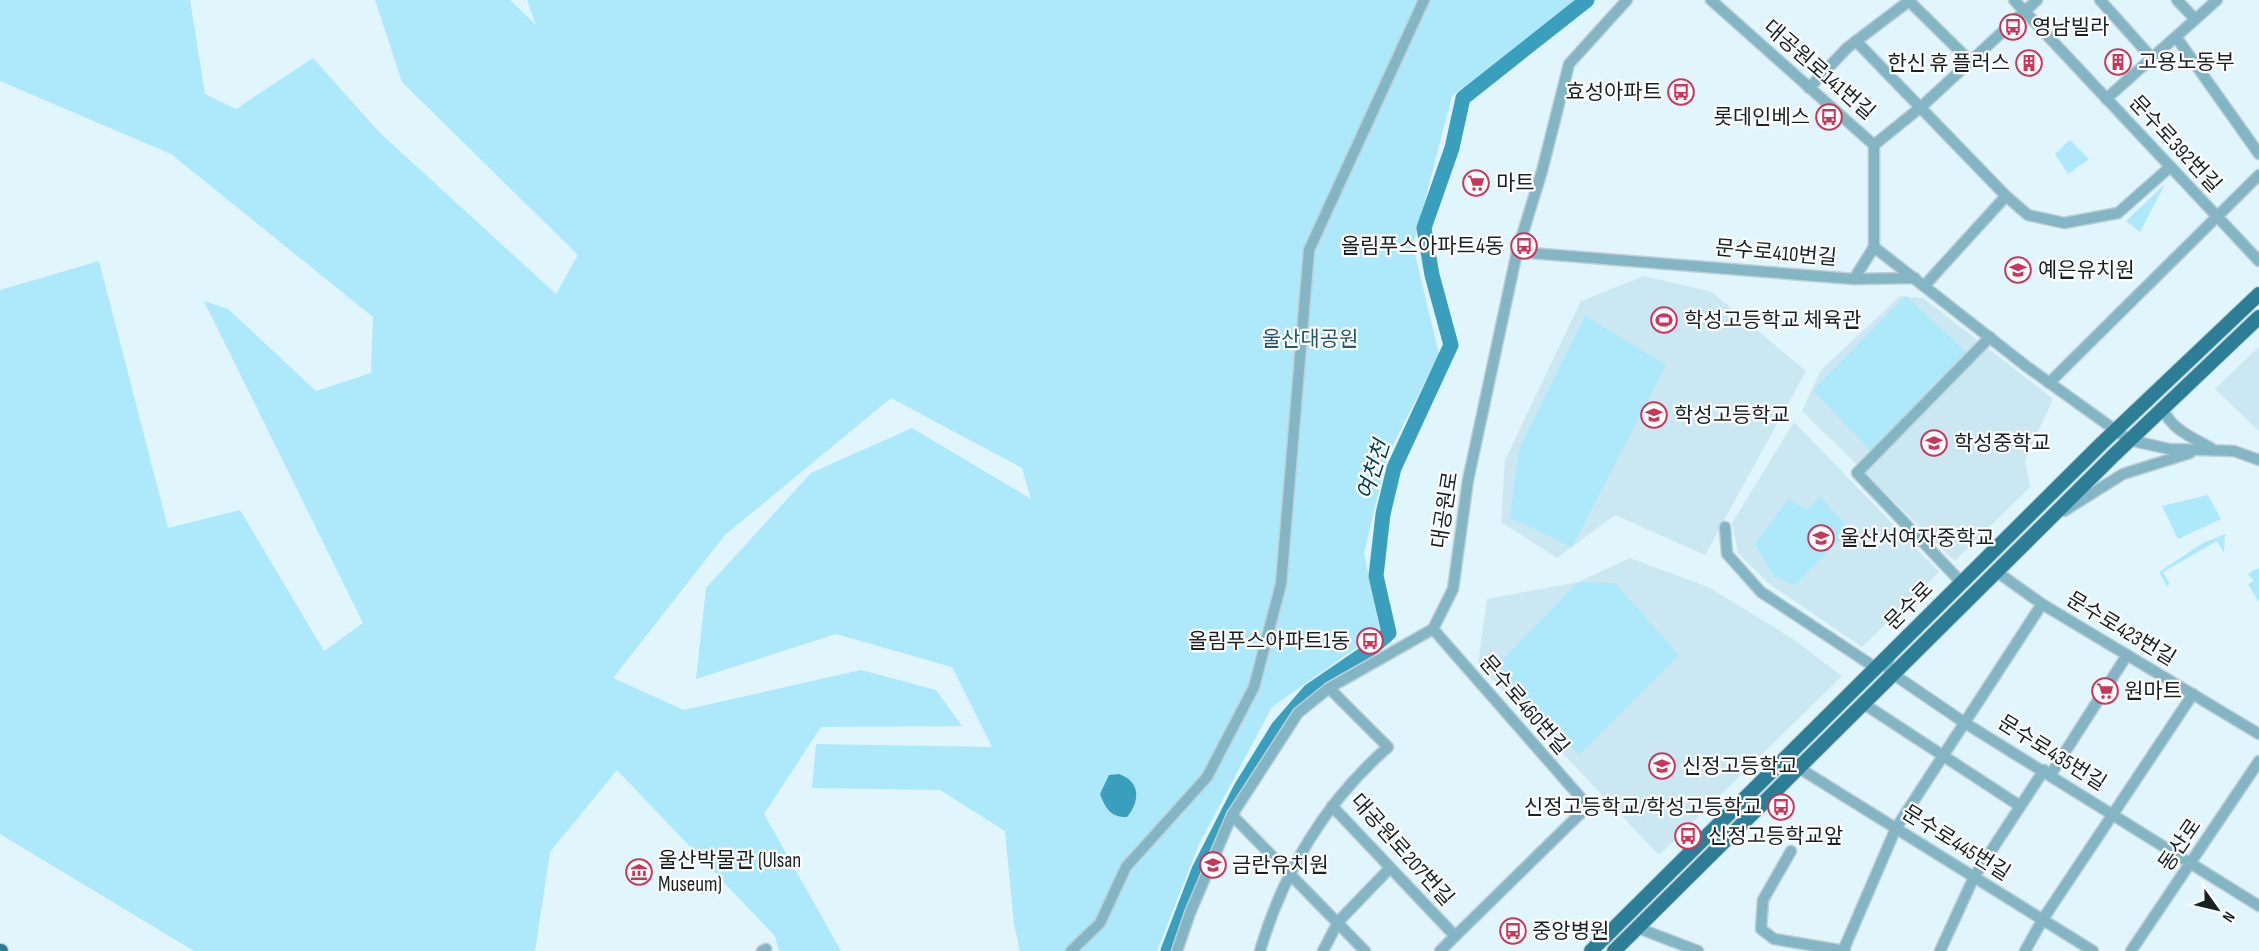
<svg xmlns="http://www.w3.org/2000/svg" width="2259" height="951" font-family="'Sofia Sans Condensed','Noto Sans KR',sans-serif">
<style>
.built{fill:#cbe7f1}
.green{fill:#aee8fb}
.water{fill:#3a9fbc}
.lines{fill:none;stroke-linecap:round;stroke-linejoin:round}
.river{stroke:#3a9fbc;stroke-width:15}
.minor-casing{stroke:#bdcfd5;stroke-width:13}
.major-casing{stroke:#bdcfd5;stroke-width:16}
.minor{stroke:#84b5c5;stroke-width:10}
.major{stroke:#2b7e96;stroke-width:14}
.labels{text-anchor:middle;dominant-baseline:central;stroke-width:4.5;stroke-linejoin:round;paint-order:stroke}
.poi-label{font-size:21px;fill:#1a2123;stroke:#fff;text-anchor:start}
.street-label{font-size:21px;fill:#1a2123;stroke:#fff}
.park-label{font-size:21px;fill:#245a6a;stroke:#fff}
.water-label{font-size:22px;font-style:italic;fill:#034151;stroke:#fff}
</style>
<rect width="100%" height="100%" fill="#e1f5fc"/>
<!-- built -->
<g class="built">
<path d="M1644,276L1712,292L1806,371L1705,555L1615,515L1557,558L1501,522L1505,460L1581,301Z"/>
<path d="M1900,296L1923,298L2053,399L2025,460L2030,487L1955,561L1802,411L1821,370Z"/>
<path d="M2259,347V431L2215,389Z"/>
<path d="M1794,422L1939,572L1862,647L1768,583L1738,553L1732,523Z"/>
<path d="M1630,558L1708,587L1792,638L1842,676L1659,855L1478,664L1487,599L1578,582Z"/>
</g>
<!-- green -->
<g class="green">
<path d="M0,0H190L205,94L236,109L313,58L379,132L556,294L578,255L402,82L375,0H510L536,25L527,0H1580L1452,96L1413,246L1439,354L1387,457L1364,553L1380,631L1272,707L1199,844L1157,951H1020L1014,924L1005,831L940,790L812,788L816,744L992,747L952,667L836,634L696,679L706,588L811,473L912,428L1031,499L1022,468L891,398L725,535L613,678L684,710L861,670L936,690L962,726L821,727L764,814L841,951H779L775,936L617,770L550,852L535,951H194L0,834V290L99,261L168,528L240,510L324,651L363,623L204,301L228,309L316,391L371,373L373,317L171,154L0,81Z"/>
<path d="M2070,140L2089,159L2068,174L2055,154Z"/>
<path d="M2165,184L2140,232L2126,221Z"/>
<path d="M1906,296L1969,355L1873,453L1813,390Z"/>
<path d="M1585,316L1666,365L1572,547L1510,518L1519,449Z"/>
<path d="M2208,495L2221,519L2178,539L2162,506Z"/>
<path d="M1820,497L1850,530L1794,585L1774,576L1755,544L1788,499L1808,510Z"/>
<path d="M2225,534L2224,553L2217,541L2163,572L2170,584L2167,586L2159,572L2203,543Z"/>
<path d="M2258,568L2259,570V602L2248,584L2254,581L2248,574Z"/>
<path d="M1578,582L1615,583L1679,655L1579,755L1561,736L1557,740L1492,670Z"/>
</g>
<!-- water -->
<path class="water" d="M1119,774C1141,782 1140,801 1127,817C1110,817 1106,809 1100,794L1109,775Z"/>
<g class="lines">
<!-- river -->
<path class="river" d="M1168,951L1199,870L1241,788L1278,728L1310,691L1367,652L1389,633L1376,576L1383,514L1394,468L1451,345L1432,275L1424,228L1452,148L1463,98L1587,0"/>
<!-- minor casing -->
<g class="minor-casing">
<g id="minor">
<path d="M1711,0L1874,145"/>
<path d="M1908,0L1971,62"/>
<path d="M2014,0L2259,261"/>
<path d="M2100,0L2152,58"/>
<path d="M2177,0L2195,19"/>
<path d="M2176,37L2259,154"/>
<path d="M1856,41L2006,196L2028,215L2064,223L2118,213L2170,167"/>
<path d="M1809,88L1847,48L1909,1"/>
<path d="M2106,99L2217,0"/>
<path d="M1874,247V145L1921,107L2037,0"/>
<path d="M1517,252L1854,279L1874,247L2026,366L2129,440L2169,449L2234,451L2259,460"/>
<path d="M1854,279L1915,278"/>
<path d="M1925,285L2006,196"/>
<path d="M2049,383L2259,175"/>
<path d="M2163,408C2170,429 2193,438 2211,448"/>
<path d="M2064,511L2123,474L2190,453"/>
<path d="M1725,527L1727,554L1761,592L1876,668"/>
<path d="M1997,572L2042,604L2259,734"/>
<path d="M1962,583L1857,473L1990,337"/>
<path d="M1433,629L1588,806L1440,951"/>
<path d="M1890,655L1887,667L1893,674L1965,723L2259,906"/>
<path d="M1864,704L2020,806"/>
<path d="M1799,768L2093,951"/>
<path d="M2051,774L2127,655"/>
<path d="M1332,806L1455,936"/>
<path d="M1232,815L1365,951"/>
<path d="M1791,851L1763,900L1761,929L1774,939L1845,951"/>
<path d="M1638,928L1698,951"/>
<path d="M762,951L766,949"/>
<path d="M1071,951L1100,923L1126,867L1207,777L1254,687L1281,584L1309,250L1424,0"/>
<path d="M1177,951L1190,913L1232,815L1298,713L1329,688L1433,629L1453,589L1468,480L1517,252L1542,171L1569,64L1627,0"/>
<path d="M1260,951C1283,872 1326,801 1388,747L1329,688"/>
<path d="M1323,951L1338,922L1390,868"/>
<path d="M1843,951L1896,828L2042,604"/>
<path d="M1940,951L1974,877L2044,770"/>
<path d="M2025,951L2043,919L2193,694"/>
<path d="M2131,951L2259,761"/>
</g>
</g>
<!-- major casing -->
<g class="major-casing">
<g id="major">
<path d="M0,951H1"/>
<path d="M1591,951L2102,443L2259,294"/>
<path d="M1614,951L2114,455L2259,317"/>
</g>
</g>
<!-- minor -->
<use href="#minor" class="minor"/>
<!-- major -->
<use href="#major" class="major"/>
</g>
<!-- icons -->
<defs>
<g id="bus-ring" transform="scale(1.35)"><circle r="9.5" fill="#fff" stroke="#c7385b" stroke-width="1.5"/><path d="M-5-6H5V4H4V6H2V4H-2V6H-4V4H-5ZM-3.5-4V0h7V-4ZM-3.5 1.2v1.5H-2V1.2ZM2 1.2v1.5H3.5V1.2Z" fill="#c7385b"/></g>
<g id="building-ring" transform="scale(1.35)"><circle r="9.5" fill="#fff" stroke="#c7385b" stroke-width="1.5"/><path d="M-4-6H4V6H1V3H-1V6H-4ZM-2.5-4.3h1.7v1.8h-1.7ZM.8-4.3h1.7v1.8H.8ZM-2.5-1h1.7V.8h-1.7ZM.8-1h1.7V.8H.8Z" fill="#c7385b"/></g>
<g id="supermarket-ring" transform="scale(1.35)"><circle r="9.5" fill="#fff" stroke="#c7385b" stroke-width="1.5"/><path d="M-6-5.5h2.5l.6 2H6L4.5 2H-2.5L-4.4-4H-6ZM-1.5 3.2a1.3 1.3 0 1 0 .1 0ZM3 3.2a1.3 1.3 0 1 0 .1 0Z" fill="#c7385b"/></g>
<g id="school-ring" transform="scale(1.35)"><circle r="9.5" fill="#fff" stroke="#c7385b" stroke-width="1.5"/><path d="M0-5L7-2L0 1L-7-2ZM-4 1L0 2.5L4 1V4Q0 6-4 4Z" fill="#c7385b"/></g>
<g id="stadium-ring" transform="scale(1.35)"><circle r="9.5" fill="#fff" stroke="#c7385b" stroke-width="1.5"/><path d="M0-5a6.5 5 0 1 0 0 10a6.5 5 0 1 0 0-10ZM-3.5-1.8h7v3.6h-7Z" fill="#c7385b"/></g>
<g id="museum-ring" transform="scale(1.35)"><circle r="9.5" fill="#fff" stroke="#c7385b" stroke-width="1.5"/><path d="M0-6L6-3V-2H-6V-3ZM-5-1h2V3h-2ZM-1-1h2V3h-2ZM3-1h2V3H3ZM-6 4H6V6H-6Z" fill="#c7385b"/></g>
</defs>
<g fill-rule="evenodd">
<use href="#bus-ring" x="2013" y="27"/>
<use href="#building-ring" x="2118" y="62"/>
<use href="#building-ring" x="2029" y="63"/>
<use href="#bus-ring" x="1681" y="92"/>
<use href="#bus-ring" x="1829" y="117"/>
<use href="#supermarket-ring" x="1476" y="183"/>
<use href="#bus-ring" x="1524" y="246"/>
<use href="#school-ring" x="2018" y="270"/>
<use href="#stadium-ring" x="1664" y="320"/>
<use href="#school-ring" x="1654" y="415"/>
<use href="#school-ring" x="1934" y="443"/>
<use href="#school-ring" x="1821" y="538"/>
<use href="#bus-ring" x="1370" y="641"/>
<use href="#supermarket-ring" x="2105" y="691"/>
<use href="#school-ring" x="1662" y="766"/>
<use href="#bus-ring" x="1781" y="807"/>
<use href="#bus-ring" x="1688" y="836"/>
<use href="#school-ring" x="1213" y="865"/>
<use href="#museum-ring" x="639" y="872"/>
<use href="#bus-ring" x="1513" y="931"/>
</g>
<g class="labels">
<!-- poi labels -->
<g class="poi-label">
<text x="2032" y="27">영남빌라</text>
<text x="2138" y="62">고용노동부</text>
<text x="2010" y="63" text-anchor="end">한신 휴 플러스</text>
<text x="1662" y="92" text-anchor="end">효성아파트</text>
<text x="1810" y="117" text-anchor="end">롯데인베스</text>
<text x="1496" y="183">마트</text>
<text x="1504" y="246" text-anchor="end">올림푸스아파트4동</text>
<text x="2038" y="270">예은유치원</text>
<text x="1684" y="320">학성고등학교 체육관</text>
<text x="1674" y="415">학성고등학교</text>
<text x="1954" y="443">학성중학교</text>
<text x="1840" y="538">울산서여자중학교</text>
<text x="1350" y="641" text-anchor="end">올림푸스아파트1동</text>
<text x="2124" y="691">원마트</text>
<text x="1682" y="766">신정고등학교</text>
<text x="1762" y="807" text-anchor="end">신정고등학교/학성고등학교</text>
<text x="1708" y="836">신정고등학교앞</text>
<text x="658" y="860">울산박물관 (Ulsan<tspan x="658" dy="24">Museum)</tspan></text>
<text x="1232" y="865">금란유치원</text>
<text x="1532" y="931">중앙병원</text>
</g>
<!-- street labels -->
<g class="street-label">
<text transform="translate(1819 70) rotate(41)">대공원로141번길</text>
<text transform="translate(2175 144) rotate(47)">문수로392번길</text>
<text transform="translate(1776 253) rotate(5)">문수로410번길</text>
<text transform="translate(1445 510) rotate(-81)">대공원로</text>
<text transform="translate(1909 606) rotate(-45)">문수로</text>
<text transform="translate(2121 629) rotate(31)">문수로423번길</text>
<text transform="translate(1524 705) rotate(49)">문수로460번길</text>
<text transform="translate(2052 753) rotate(32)">문수로435번길</text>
<text transform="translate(1956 843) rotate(32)">문수로445번길</text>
<text transform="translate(2180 845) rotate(-56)">동산로</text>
<text transform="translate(1402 850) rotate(48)">대공원로207번길</text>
</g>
<!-- park labels -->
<g class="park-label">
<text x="1310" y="339">울산대공원</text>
</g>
<!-- water labels -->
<g class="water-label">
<text transform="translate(1374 470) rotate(-72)">여천천</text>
</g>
</g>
<!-- north arrow -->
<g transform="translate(2217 909) rotate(124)" stroke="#ffffff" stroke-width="4.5" paint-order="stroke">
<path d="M0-4.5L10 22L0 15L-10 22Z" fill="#1a2123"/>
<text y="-9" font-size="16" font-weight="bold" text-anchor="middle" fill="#1a2123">N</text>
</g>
</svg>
